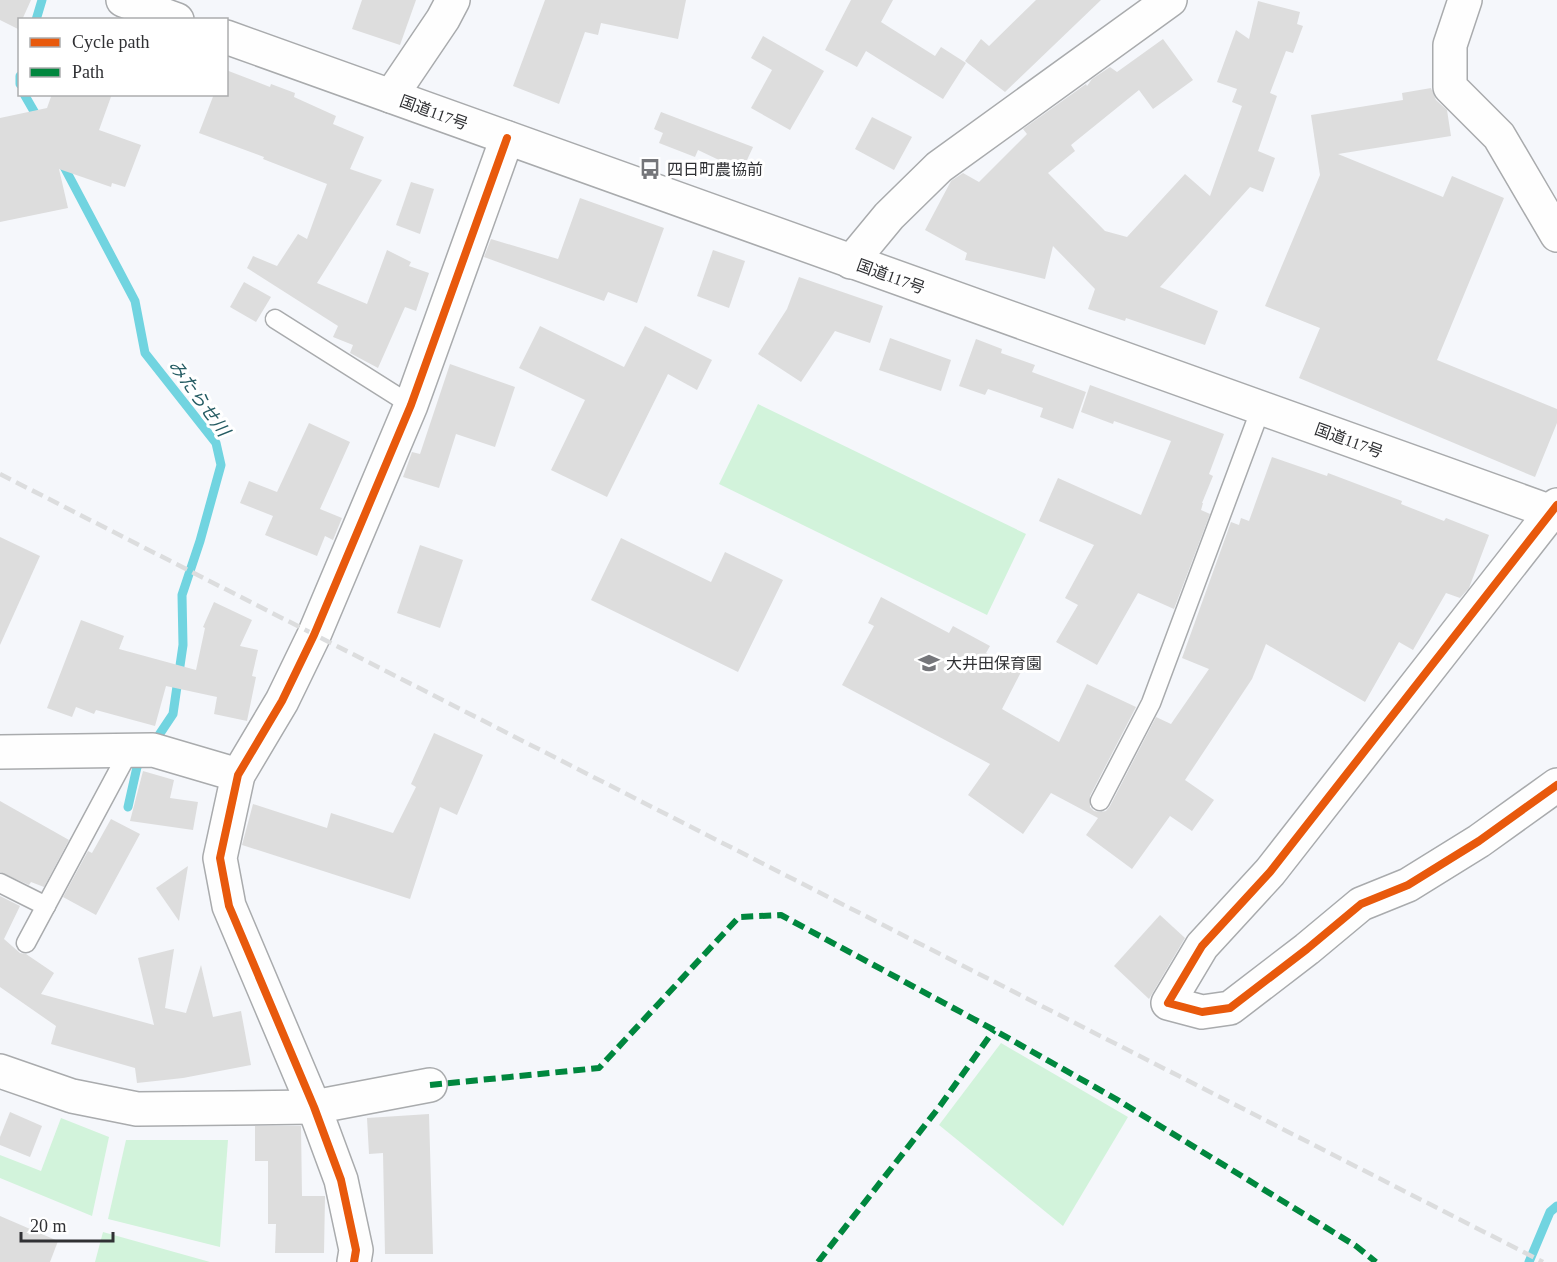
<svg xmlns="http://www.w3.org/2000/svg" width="1557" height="1262" font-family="'Times New Roman','Noto Sans JP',serif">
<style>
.green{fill:#d2f3db}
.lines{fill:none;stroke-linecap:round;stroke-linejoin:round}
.stream{stroke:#71d4e0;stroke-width:9}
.building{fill:#ddd}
.service-casing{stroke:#a9abad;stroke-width:21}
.minor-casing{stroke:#a9abad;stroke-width:36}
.tertiary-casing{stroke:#a9abad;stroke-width:36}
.trunk-casing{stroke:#a9abad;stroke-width:36}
.service{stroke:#fefefe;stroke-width:18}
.minor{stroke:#fefefe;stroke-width:33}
.tertiary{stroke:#fefefe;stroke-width:33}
.trunk{stroke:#fefefe;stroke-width:33}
.rail{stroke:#dcddde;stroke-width:4.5;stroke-dasharray:12 6;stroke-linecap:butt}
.quiet{stroke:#00873e;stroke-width:6;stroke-dasharray:12 6;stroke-linecap:butt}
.cycleway-casing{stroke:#fff;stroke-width:11}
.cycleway{stroke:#e8590c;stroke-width:8}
.labels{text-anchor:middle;stroke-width:6;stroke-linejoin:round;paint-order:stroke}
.street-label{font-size:16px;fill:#303134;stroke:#fff}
.poi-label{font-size:16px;fill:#303134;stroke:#fff;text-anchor:start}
.water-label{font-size:18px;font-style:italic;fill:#255c63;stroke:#fff}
</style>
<rect width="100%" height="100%" fill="#f5f7fb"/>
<g class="green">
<path d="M758,404L1026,534L987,615L719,484Z"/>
<path d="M1001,1043L1128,1117L1063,1226L939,1125Z"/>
<path d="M61,1118L109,1137L92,1216L0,1178V1155L41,1171Z"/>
<path d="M126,1140H228L220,1247L108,1219Z"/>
<path d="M103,1232L210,1262H95Z"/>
</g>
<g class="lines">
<g class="stream">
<path d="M36,20L42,0"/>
<path d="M20,76V84"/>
<path d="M24,94L39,120"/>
<path d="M61,161L135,301L145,353L216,443L221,465L200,541L182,595L183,645L173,714L153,744"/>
<path d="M128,807L137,767L143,758"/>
<path d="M1529,1262L1550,1212L1557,1206"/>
</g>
</g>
<g class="building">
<path d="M0,0H31L22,20H20L18,29L0,20Z"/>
<path d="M362,0H416L400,45L352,29Z"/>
<path d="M545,0H686L678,39L601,23L598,35L585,32L559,104L513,86Z"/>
<path d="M851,0H893L881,22L935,56L941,47L966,63L943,99L866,51L857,67L825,50Z"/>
<path d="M1036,0H1101L1005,92L965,61L981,39L989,46Z"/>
<path d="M1258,1L1300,12L1297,24L1303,26L1293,53L1286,51L1270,93L1277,96L1258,151L1275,158L1263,192L1250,187L1160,287L1218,311L1205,345L1126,318L1125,321L1088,309L1095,289L1053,246L1045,279L965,260L967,253L925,230L951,181L963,173L979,182L1027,134L1023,129L1086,84L1087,86L1092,79L1110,67L1117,72L1163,39L1193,80L1153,109L1139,90L1071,145L1075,151L1048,173L1105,231L1127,237L1185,174L1210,196L1242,106L1232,102L1237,89L1217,82L1236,30L1249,39Z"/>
<path d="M763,36L824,71L790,130L751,108L772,70L751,58Z"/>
<path d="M226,70L270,87L271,84L295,93L294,97L336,116L333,124L364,137L350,169L382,180L317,283L367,304L387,250L411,262L409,266L429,273L416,311L405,307L378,368L350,353L353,345L333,337L338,326L247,268L253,256L277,266L298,234L307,239L327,184L263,159L264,157L199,133L214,94H226Z"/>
<path d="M1431,88L1436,100L1447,110L1451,136L1338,154L1443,197L1452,176L1504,198L1437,360L1557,409V423L1535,477L1299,378L1320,328L1265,306L1320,175L1311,115L1403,100L1402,93Z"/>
<path d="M52,94H112L99,130L141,145L125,187L112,183L111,187L59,169L68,208L0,222V118L47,108Z"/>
<path d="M661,112L753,147L742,171L698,150L695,157L659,143L663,133L654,129Z"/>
<path d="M872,117L912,137L894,170L855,149Z"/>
<path d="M411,182L434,189L420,234L396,225Z"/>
<path d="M580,198L664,228L637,303L608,292L604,301L484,257L491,239L558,259Z"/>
<path d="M713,250L745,261L729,308L697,296Z"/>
<path d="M799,277L883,306L870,343L835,331L801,382L758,354L787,309Z"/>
<path d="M244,282L271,297L256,322L230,307Z"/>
<path d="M540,326L624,367L645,326L712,360L697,390L668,374L607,497L551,470L585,400L519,368Z"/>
<path d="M890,338L951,360L941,391L879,370Z"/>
<path d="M976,339L1002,349L1001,353L1035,365L1032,372L1086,392L1073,429L1040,417L1043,408L988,389L985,395L959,386Z"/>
<path d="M450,364L515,387L495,447L456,434L439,488L403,477L412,452L420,454Z"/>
<path d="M1090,385L1224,434L1209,474L1213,476L1202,503H1203L1201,510L1210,514L1174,609L1138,593L1097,665L1056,642L1078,605L1065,598L1094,545L1039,521L1058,478L1141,515L1171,441L1114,421L1113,424L1081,412Z"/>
<path d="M309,423L350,442L320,509L342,518L333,540L325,536L317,556L265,535L273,516L240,503L249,481L277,492Z"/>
<path d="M1272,457L1327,476L1328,473L1402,501L1401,504L1444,521L1446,518L1489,535L1469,588L1460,598L1446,593L1413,650L1399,642L1365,702L1266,644L1252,679L1185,780L1214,800L1192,831L1170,816L1132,869L1086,835L1098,818L1051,793L1023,834L968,795L990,764L842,685L874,626L868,623L881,597L949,633L953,626L990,646L986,653L1021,672L1002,709L1059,742L1087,684L1136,707L1090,796V807L1094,811L1100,812L1106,811L1110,806L1156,717L1171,724L1209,669L1182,658L1231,522L1239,525L1241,518L1249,521Z"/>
<path d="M0,537L40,556L0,645Z"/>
<path d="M621,538L711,582L725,552L783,580L738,672L591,600Z"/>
<path d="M420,545L463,560L440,628L397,613Z"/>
<path d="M214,602L252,620L240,646L258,650L252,676L256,677L247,721L214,714L217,697L166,686L155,726L96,710L94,714L76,707L72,717L47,708L81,620L124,636L119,649L196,670L205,628L203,627Z"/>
<path d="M434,733L483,755L457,815L440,807L410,899L242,845L253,804L327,828L331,813L393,833L416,787L411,784Z"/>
<path d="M143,771L174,780L170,798L198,802L193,830L130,821Z"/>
<path d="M0,801L69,840L44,887L31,882L29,885L0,872Z"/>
<path d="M111,819L140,834L96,915L63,897L88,851L92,853Z"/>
<path d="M188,866L179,921L156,888Z"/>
<path d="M0,896L20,906L4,939L20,953L26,954L54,973L41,994L154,1025L138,958L174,949L165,1008L186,1013L201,965L213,1017L241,1011L251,1065L183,1078L137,1083L135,1068L51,1044L56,1026L0,987Z"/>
<path d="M1160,915L1185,938L1149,999L1114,966Z"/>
<path d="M10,1112L42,1126L30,1157L0,1145V1137Z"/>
<path d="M429,1114L433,1254H385L383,1153L369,1154L367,1118Z"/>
<path d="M255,1126H301L302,1196H325L324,1253H275L276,1224H268V1161H255Z"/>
<path d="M0,1216L58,1241L50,1262H0Z"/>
</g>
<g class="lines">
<defs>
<g id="service">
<path d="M275,319L411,405"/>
<path d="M1100,801L1151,703L1261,408"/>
<path d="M0,883L46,906"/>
<path d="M26,943L129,751"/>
</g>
<g id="minor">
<path d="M1465,0L1450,45V87L1499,136L1557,235"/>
<path d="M391,96L443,19L453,0"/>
<path d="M851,262L889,216L939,167L1170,0"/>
<path d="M1557,505L1270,872L1202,946L1168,1003L1202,1012L1230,1008L1307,949L1361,904L1408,885L1479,841L1557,785"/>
<path d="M0,752L153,750L238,775"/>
<path d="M0,1071L72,1096L137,1109L314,1107L430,1085"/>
</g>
<path id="tertiary" d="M354,1262L356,1250L341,1180L314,1107L229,906L220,858L238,775L282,701L314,635L411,405L507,138"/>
<g id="trunk">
<path d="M123,0L177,20"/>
<path d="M226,37L1557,514"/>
</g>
</defs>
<use href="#service" class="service-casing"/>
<use href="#minor" class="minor-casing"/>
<use href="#tertiary" class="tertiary-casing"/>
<use href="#trunk" class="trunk-casing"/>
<use href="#service" class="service"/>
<use href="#minor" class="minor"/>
<use href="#tertiary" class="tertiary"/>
<use href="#trunk" class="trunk"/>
<path class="rail" d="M0,474L1543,1262"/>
<g class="quiet">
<path d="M430,1085L599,1068L739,917L781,915L994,1030L1116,1099L1356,1246L1376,1262"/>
<path d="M818,1262L940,1106L994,1030"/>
</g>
<defs>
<g id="cycleway">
<path d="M1557,505L1270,872L1202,946L1168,1003L1202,1012L1230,1008L1307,949L1361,904L1408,885L1479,841L1557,785"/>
<path d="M354,1262L356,1250L341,1180L314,1107L229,906L220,858L238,775L282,701L314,635L411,405L507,138"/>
</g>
</defs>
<use href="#cycleway" class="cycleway-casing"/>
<use href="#cycleway" class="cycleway"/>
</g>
<defs>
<symbol id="bus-bare" viewBox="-9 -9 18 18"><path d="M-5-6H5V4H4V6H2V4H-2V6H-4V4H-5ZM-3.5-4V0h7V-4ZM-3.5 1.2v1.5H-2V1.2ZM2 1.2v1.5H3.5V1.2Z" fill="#75767a" stroke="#fff" stroke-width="2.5" paint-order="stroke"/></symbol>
<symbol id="school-bare" viewBox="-9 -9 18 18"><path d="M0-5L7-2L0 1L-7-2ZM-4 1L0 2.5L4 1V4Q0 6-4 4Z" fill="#75767a" stroke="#fff" stroke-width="2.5" paint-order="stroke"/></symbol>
</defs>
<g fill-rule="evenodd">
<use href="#bus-bare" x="635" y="154" width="30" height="30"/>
<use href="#school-bare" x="914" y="648" width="30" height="30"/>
</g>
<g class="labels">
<g class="street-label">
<text transform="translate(434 112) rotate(20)" y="6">国道117号</text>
<text transform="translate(891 276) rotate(20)" y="6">国道117号</text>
<text transform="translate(1349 440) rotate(20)" y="6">国道117号</text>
</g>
<g class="poi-label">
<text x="667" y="175">四日町農協前</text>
<text x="946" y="669">大井田保育園</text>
</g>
<g class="water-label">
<text transform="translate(199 398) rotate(54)" y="6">みたらせ川</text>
</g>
</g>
<rect x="18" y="18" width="210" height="78" fill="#ffffff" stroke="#acadae" stroke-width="1.5"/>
<rect x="30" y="38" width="30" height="9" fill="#e8590c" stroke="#acadae" stroke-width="1.5"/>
<text x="72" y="48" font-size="18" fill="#303134">Cycle path</text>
<rect x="30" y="68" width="30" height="9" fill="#00873e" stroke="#acadae" stroke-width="1.5"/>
<text x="72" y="78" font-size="18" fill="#303134">Path</text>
<path d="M21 1232v9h92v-9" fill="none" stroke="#303134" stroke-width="3"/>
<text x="30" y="1232" font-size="18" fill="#303134" stroke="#ffffff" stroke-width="4.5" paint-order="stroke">20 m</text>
</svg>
